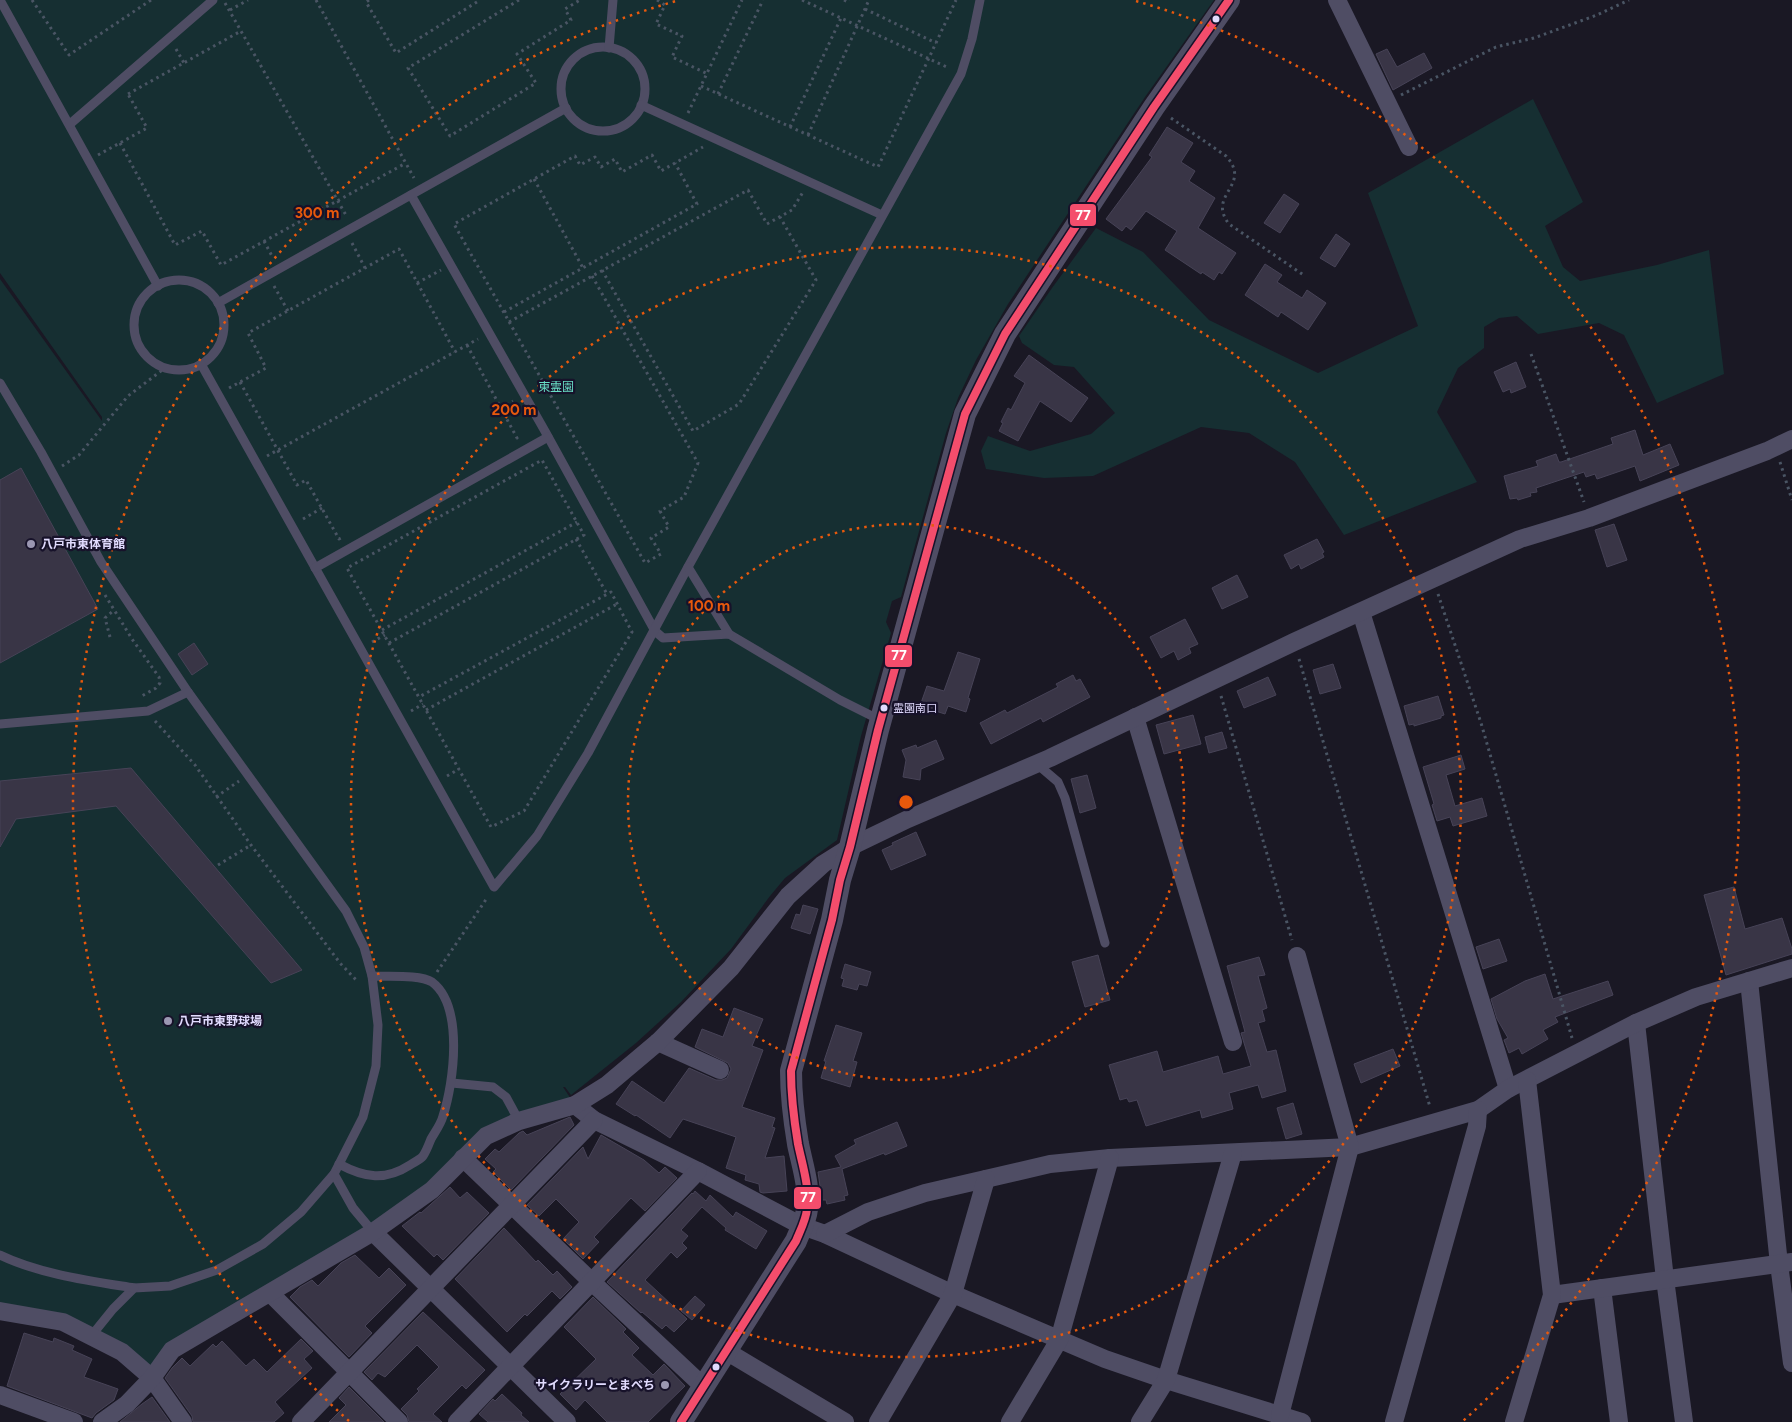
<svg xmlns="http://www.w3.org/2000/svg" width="1792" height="1422" font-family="Figtree,'Noto Sans JP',sans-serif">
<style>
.green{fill:#162f32}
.building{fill:#393546;stroke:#474357}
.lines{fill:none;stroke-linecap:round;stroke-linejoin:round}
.path{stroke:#4a5564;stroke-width:3;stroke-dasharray:2.5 4;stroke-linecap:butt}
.service{stroke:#4f4d64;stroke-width:9}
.minor{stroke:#4f4d64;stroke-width:18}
.tertiary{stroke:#4f4d64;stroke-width:22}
.bus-1-casing{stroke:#17122a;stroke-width:11}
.bus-1{stroke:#f44d6c;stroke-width:8}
.ring{fill:none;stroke:#e8590c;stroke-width:2.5;stroke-dasharray:2.5 5}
.bus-dot{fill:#e1dbfe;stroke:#17122a;stroke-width:2}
.poi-dot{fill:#9b97b2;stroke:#17122a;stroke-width:2}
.labels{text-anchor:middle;stroke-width:4.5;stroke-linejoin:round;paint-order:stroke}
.bus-label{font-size:11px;fill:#e1dbfe;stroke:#17122a;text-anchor:start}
.park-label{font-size:12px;fill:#68ddc5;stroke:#17122a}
.poi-label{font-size:12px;font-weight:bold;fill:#e1dbfe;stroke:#17122a;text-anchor:start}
.centre{fill:#e8590c;stroke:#17122a;stroke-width:2.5}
.ring-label{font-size:15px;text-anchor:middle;font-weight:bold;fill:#e8590c;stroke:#17122a;stroke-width:4.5;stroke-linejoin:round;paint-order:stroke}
.line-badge{stroke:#17122a;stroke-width:2}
.badge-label{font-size:14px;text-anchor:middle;font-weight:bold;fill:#fff}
</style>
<rect width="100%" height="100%" fill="#1a1824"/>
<g class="green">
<path d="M0,0H1214L1145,97L1008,304L976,360L958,398L946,433L901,597L892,601L886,622L891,633L861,736L837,840L785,878L770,896L731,949L681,1002L636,1043L571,1095L565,1087H563L575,1105L486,1136L432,1190L219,1321L152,1378L92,1335L0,1311V279L102,421V417L0,273Z"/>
<path d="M1533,99L1583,202L1545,226L1563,267L1580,281L1657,265L1709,250L1724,374L1657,403L1624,335L1599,323L1538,334L1517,316L1499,318L1484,327V348L1458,368L1437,412L1477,482L1344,535L1295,462L1249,433L1201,427L1093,476L1044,478L986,469L981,451L988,436L1030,451L1091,434L1115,413L1074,367L1054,365L1022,343L1019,336L1052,288L1096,228L1143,252L1209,320L1318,373L1418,326L1368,193Z"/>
</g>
<g class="building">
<path d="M1387,49L1397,67L1424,53L1432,68L1393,90L1376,54Z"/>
<path d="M1167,127L1193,143L1181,162L1195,171L1189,181L1215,198L1198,228L1236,253L1222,274L1219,272L1214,280L1202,272L1201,274L1165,250L1177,231L1146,211L1131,230L1126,226L1122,231L1106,219L1152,157L1149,155Z"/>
<path d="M1284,194L1299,204L1280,233L1264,223Z"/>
<path d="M1336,234L1350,244L1335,267L1320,258Z"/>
<path d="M1265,264L1282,275L1277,282L1302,298L1307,290L1326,303L1308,330L1281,312L1278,317L1245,295Z"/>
<path d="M1029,355L1088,398L1071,422L1040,401L1018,441L999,431L1003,423L1001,422L1008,408L1011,410L1025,383L1014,376Z"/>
<path d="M1516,362L1526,387L1511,393L1510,389L1503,392L1494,372Z"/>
<path d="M1635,430L1643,455L1670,444L1679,465L1640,481L1635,466L1597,479L1595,474L1586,477L1584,472L1536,488L1537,492L1530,493L1531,496L1518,500L1517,498L1510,499L1504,476L1538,466L1536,461L1556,454L1559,462H1561L1613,444L1611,438Z"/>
<path d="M21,468L98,609L0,663V480Z"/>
<path d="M1614,524L1627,560L1607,567L1595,530Z"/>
<path d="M1317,539L1324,552L1322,553L1324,557L1301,569L1299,564L1291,569L1284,555Z"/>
<path d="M1237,575L1248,597L1222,609L1212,588Z"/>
<path d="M1185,619L1198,644L1189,648L1191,653L1178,660L1174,651L1161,658L1150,637Z"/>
<path d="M194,643L208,664L192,675L178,654Z"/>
<path d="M958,652L980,659L968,698L970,699L966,712L948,706L945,714L929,709L930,706L921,703L927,686L944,691Z"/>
<path d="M1333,664L1341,688L1320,694L1313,670Z"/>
<path d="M1073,675L1076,681L1080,679L1090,697L1043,722L1041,718L991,744L980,723L1005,710L1007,713L1058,687L1056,684Z"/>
<path d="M1268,677L1276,695L1244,708L1237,691Z"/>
<path d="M1438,696L1444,715L1441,716V718L1414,726V724L1409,725L1404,706Z"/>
<path d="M1193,715L1201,744L1164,754L1156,725Z"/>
<path d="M1222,732L1227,748L1209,753L1205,737Z"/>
<path d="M936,740L944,759L921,769L920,780L903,777L906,760L902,750L916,745L917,748Z"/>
<path d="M1461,755L1465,769L1446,775L1455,806L1482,798L1487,816L1453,826L1450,817L1437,821L1432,805L1434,804L1423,767Z"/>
<path d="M131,768L302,970L271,983L116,806L16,819L0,847V781Z"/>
<path d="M1087,775L1096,808L1080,813L1071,779Z"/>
<path d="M916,832L926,855L891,870L882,850L893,845L892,843Z"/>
<path d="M1734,887L1745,929L1782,918L1792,949V954L1726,975L1704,895Z"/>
<path d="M803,905L818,909L810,934L791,928L796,914L800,915Z"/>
<path d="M1499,939L1507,961L1483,969L1476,947Z"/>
<path d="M1098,955L1110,1000L1085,1007L1072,962Z"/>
<path d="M1259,957L1265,975L1258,976L1267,1008L1262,1010L1265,1021L1258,1023L1267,1052L1276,1050L1286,1091L1262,1098L1258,1085L1229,1093L1233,1109L1202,1118L1200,1110L1146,1126L1137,1100L1129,1102L1127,1098L1120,1100L1109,1065L1157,1051L1163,1072L1218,1056L1223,1074L1251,1066L1241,1033L1245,1032L1227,966Z"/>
<path d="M845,964L871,972L867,986L859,984L857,990L842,986L844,979L841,978Z"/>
<path d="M1545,974L1553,999L1608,981L1613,995L1555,1017L1558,1022L1543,1030L1548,1039L1522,1054L1519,1048L1509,1053L1504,1040L1508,1038L1497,1019L1491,999L1525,981Z"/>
<path d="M734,1008L763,1019L752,1046L763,1050L742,1107L775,1118L772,1127L775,1128L765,1158L784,1156L787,1191L763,1193L760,1192L759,1184L745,1180L746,1175L726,1168L736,1137L683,1119L670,1138L636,1115L635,1116L616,1104L632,1081L664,1103L689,1068L716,1080H722L727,1078L731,1069L728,1063L695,1047L702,1029L723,1037Z"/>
<path d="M836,1025L862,1033L853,1061L857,1062L850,1087L821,1078L826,1061H824Z"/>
<path d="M1393,1049L1400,1066L1361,1083L1354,1064Z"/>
<path d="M1293,1103L1302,1134L1286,1139L1277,1108Z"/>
<path d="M570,1117L574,1125L511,1190L493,1172L496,1169L485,1159L495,1149L499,1152L519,1133L523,1131L527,1135Z"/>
<path d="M897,1122L907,1146L885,1155L884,1153L842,1169L848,1195L844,1196L845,1200L827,1204L826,1200H822L818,1172L841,1167L835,1156L856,1144L854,1140Z"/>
<path d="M601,1135L644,1160L659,1173L665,1167L677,1178L645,1211L631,1198L594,1237L599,1242L583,1259L563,1239L579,1222L556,1199L539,1216L527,1205L583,1147L588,1159Z"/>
<path d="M450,1187L460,1198L467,1192L489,1213L443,1260L437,1254L434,1257L402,1226L420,1212L421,1213Z"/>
<path d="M695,1191L706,1201L710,1195L733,1217L736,1212L767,1231L756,1249L725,1230L726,1228L702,1207L681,1230L688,1236L682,1243L687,1248L677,1258L671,1252L645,1280L687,1319L674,1332L666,1325L662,1329L642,1312L641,1313L607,1282L692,1193L693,1194Z"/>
<path d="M504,1228L536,1262L538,1260L553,1275L557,1271L572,1287L560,1299L552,1291L527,1316L525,1314L507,1332L455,1279Z"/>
<path d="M355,1255L379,1278L389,1268L406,1285L365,1326L372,1333L349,1357L290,1297L300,1287L312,1280L318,1286L341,1263Z"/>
<path d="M695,1296L705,1305L692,1320L681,1311Z"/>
<path d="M593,1297L626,1329L623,1332L639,1348L632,1355L653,1375L664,1364L685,1386L648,1422H607L585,1400L576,1410L560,1394L596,1359L564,1327Z"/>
<path d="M423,1312L485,1370L466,1389L462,1385L433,1414L442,1422H409L407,1415L401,1409L419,1391L417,1389L439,1367L417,1345L385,1377L378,1373L372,1380L364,1372Z"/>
<path d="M24,1333L53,1342L54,1338L74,1346L72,1350L92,1359L84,1377L118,1389L114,1400L96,1413L92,1418L7,1386Z"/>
<path d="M301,1339L313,1351L304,1359L312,1368L275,1402L284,1413L274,1422H193L192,1416L165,1378L172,1368L182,1358L190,1366L213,1344L216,1347L222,1341L246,1366L254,1359L267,1372Z"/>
<path d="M349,1387L384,1422H329L346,1405L339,1398Z"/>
<path d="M502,1394L522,1413L521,1415L529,1422H488L479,1414L493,1399L495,1401Z"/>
<path d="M152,1397L170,1422H120L142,1404Z"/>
</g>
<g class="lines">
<g class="path">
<path d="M32,0L69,55L151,0"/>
<path d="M316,0L414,178"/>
<path d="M369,0L366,2L396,53L480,0"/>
<path d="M519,0L408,68L450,136L536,83L517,54L571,20L565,9L580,0"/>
<path d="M657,0L665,5L656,24L682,36L672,57L708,74"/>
<path d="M802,0L949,68"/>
<path d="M844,0L848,2L849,0"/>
<path d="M225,3L347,217"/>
<path d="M865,9L936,43"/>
<path d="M230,10L248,0"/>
<path d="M176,49L184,63"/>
<path d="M701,86L878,167L956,0"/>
<path d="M128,94L241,31"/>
<path d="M718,94L763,0"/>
<path d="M1401,95L1496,47L1534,38L1597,15L1629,0"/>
<path d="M688,113L742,0"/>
<path d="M1171,118L1226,156C1253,186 1206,194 1229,224L1305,276"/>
<path d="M790,127L841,18"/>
<path d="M808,135L869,0"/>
<path d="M120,143L175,245L202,231L221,265L406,163"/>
<path d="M98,155L147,128L128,94"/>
<path d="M534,179L583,268"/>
<path d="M264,241L273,258"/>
<path d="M352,243L365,268"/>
<path d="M602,270L693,431L739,404L816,280L780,217"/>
<path d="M592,276L698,463L684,497L660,511L669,527L651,538L661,554L645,563L454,224L575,156L580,165L595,157L601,167L615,159L622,172L652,155L661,171L703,147"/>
<path d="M417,283L441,270"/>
<path d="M274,286L288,311"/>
<path d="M504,312L697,204L675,163"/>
<path d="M509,322L748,190L767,224L792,210L803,192"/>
<path d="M467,345L517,438L514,439"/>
<path d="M1531,354L1584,502"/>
<path d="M240,382L297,485L306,480L339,539L341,538"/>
<path d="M229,388L266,368L248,333L399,249L455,352"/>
<path d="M501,408L513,401"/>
<path d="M267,456L478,339"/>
<path d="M1780,462L1792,500"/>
<path d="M62,466L79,455L128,396L165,368"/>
<path d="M303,519L322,508"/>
<path d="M576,539L607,594"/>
<path d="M1438,594L1481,723L1572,1038"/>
<path d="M105,595L132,639L159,677L160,683L156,688L140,697"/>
<path d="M382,630L577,522"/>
<path d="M110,637L105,618L114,610"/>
<path d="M372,642L385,635"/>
<path d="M389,643L584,535L542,460L347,568L491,827L524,811L632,632L611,592L419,697"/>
<path d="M1299,659L1430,1107"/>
<path d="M1221,696L1292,940"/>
<path d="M426,710L617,604"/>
<path d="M411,711L423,704"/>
<path d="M155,721L195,765L251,845L340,963L358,982"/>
<path d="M447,776L459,769"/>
<path d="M216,797L239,781"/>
<path d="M218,865L251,845"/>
<path d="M437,972L487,898"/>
</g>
<g class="service">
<path d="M0,0L158,286"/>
<circle cx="603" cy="89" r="42"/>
<path d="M609,48L613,0"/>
<path d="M641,105L882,215"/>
<path d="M70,124L213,0"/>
<path d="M411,195L546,433L655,631L663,638L729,634L840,700L880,720"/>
<circle cx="179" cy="325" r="45"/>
<path d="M218,303L566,108"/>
<path d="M201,364L494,887L537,836L588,753L688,567L961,74L972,39L980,0"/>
<path d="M0,383L41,452L101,562L188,692L346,911L364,947L372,976L378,1025L376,1066L363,1117L334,1174L301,1212L263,1244L217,1270L170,1286L134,1288L113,1309L92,1335"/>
<path d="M688,567L729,634"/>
<path d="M315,568L548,437"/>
<path d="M0,724L148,711L188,692"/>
<path d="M1037,764L1058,782L1065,798L1105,943"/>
<path d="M452,1083L493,1087L506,1097L519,1121"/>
<path d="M339,1164C365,1178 385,1181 410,1165C414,1162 420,1160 423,1156C426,1152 429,1144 431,1139C435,1132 441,1124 443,1116C454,1082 464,1006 432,982C420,974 387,977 372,976"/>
<path d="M334,1174L353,1208L373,1232"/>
<path d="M0,1255C39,1274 91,1281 134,1288"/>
</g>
<g class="minor">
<path d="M1337,0L1409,147"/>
<path d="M1361,612L1508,1089"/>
<path d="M1135,717L1233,1042"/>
<path d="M1749,981L1779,1264L1792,1363"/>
<path d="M1636,1023L1665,1279L1684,1422"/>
<path d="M658,1042L720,1070"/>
<path d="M575,1105L594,1120L698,1171L802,1226L825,1234L953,1294L1105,1359L1166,1380L1302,1422"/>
<path d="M463,1158L593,1283L704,1387"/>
<path d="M373,1232L567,1422"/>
<path d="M825,1234L868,1212L925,1193L1050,1164L1110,1158L1350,1147L1478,1110L1508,1089L1636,1023L1696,997L1792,968"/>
<path d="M1602,1288L1619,1422"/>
<path d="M270,1293L399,1422"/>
<path d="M1552,1295L1792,1262"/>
<path d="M0,1311L63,1322L122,1352L152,1378L183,1422"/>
<path d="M726,1351L845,1422"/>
<path d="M0,1395L74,1422"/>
<path d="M1280,1415L1350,1147L1297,956"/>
<path d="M102,1422L127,1404L152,1378L172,1350L373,1232L432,1190L486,1136L519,1121L575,1105L607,1085L658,1042L731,968L788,896L823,864L850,847L908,819L1050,758L1294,642L1520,539L1589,518L1767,451L1792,439"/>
<path d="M301,1422L594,1120"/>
<path d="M457,1422L698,1171"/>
<path d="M878,1422L953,1294L986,1179"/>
<path d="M1010,1422L1059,1340L1110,1158"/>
<path d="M1140,1422L1166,1380L1233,1153"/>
<path d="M1394,1422L1477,1126L1478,1110"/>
<path d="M1514,1422L1552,1295L1527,1080"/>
</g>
<path class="tertiary" d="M681,1422L796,1241C800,1231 806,1220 807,1209C810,1187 802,1164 798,1144C794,1120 791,1096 791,1071L832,920L840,880L850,847L878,730L965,414L1005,334L1154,107L1229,0"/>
<defs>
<path id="bus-1" d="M681,1422L796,1241C800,1231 806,1220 807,1209C810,1187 802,1164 798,1144C794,1120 791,1096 791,1071L832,920L840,880L850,847L878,730L965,414L1005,334L1154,107L1229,0"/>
</defs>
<use href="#bus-1" class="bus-1-casing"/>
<use href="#bus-1" class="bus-1"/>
</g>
<g class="ring">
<circle cx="906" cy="802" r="278"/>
<circle cx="906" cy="802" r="555"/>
<path d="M349 1421A833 833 0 0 1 676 1M1136 1A833 833 0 0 1 1463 1421"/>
</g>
<g class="bus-dot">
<circle cx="1216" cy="19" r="4.5"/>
<circle cx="884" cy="708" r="4.5"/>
<circle cx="716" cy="1367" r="4.5"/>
</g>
<g class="poi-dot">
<circle cx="31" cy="544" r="5"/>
<circle cx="168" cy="1021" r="5"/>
<circle cx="665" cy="1385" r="5"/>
</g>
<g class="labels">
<g class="bus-label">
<text x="893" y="712">霊園南口</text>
</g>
<g class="park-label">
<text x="556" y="391">東霊園</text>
</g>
<g class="poi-label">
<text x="41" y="548">八戸市東体育館</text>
<text x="178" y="1025">八戸市東野球場</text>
<text x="655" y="1389" text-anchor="end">サイクラリーとまべち</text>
</g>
</g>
<circle cx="906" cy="802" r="8" class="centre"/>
<g class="ring-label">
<text x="317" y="218">300 m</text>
<text x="514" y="415">200 m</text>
<text x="709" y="611">100 m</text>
</g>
<g class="line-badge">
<rect x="1069" y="203" width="28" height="24" rx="5" fill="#f44d6c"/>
<rect x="884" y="644" width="29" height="24" rx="5" fill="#f44d6c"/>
<rect x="793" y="1186" width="29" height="24" rx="5" fill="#f44d6c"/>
</g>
<g class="badge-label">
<text x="1083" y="220">77</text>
<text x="899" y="660">77</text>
<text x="808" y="1202">77</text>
</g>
</svg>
